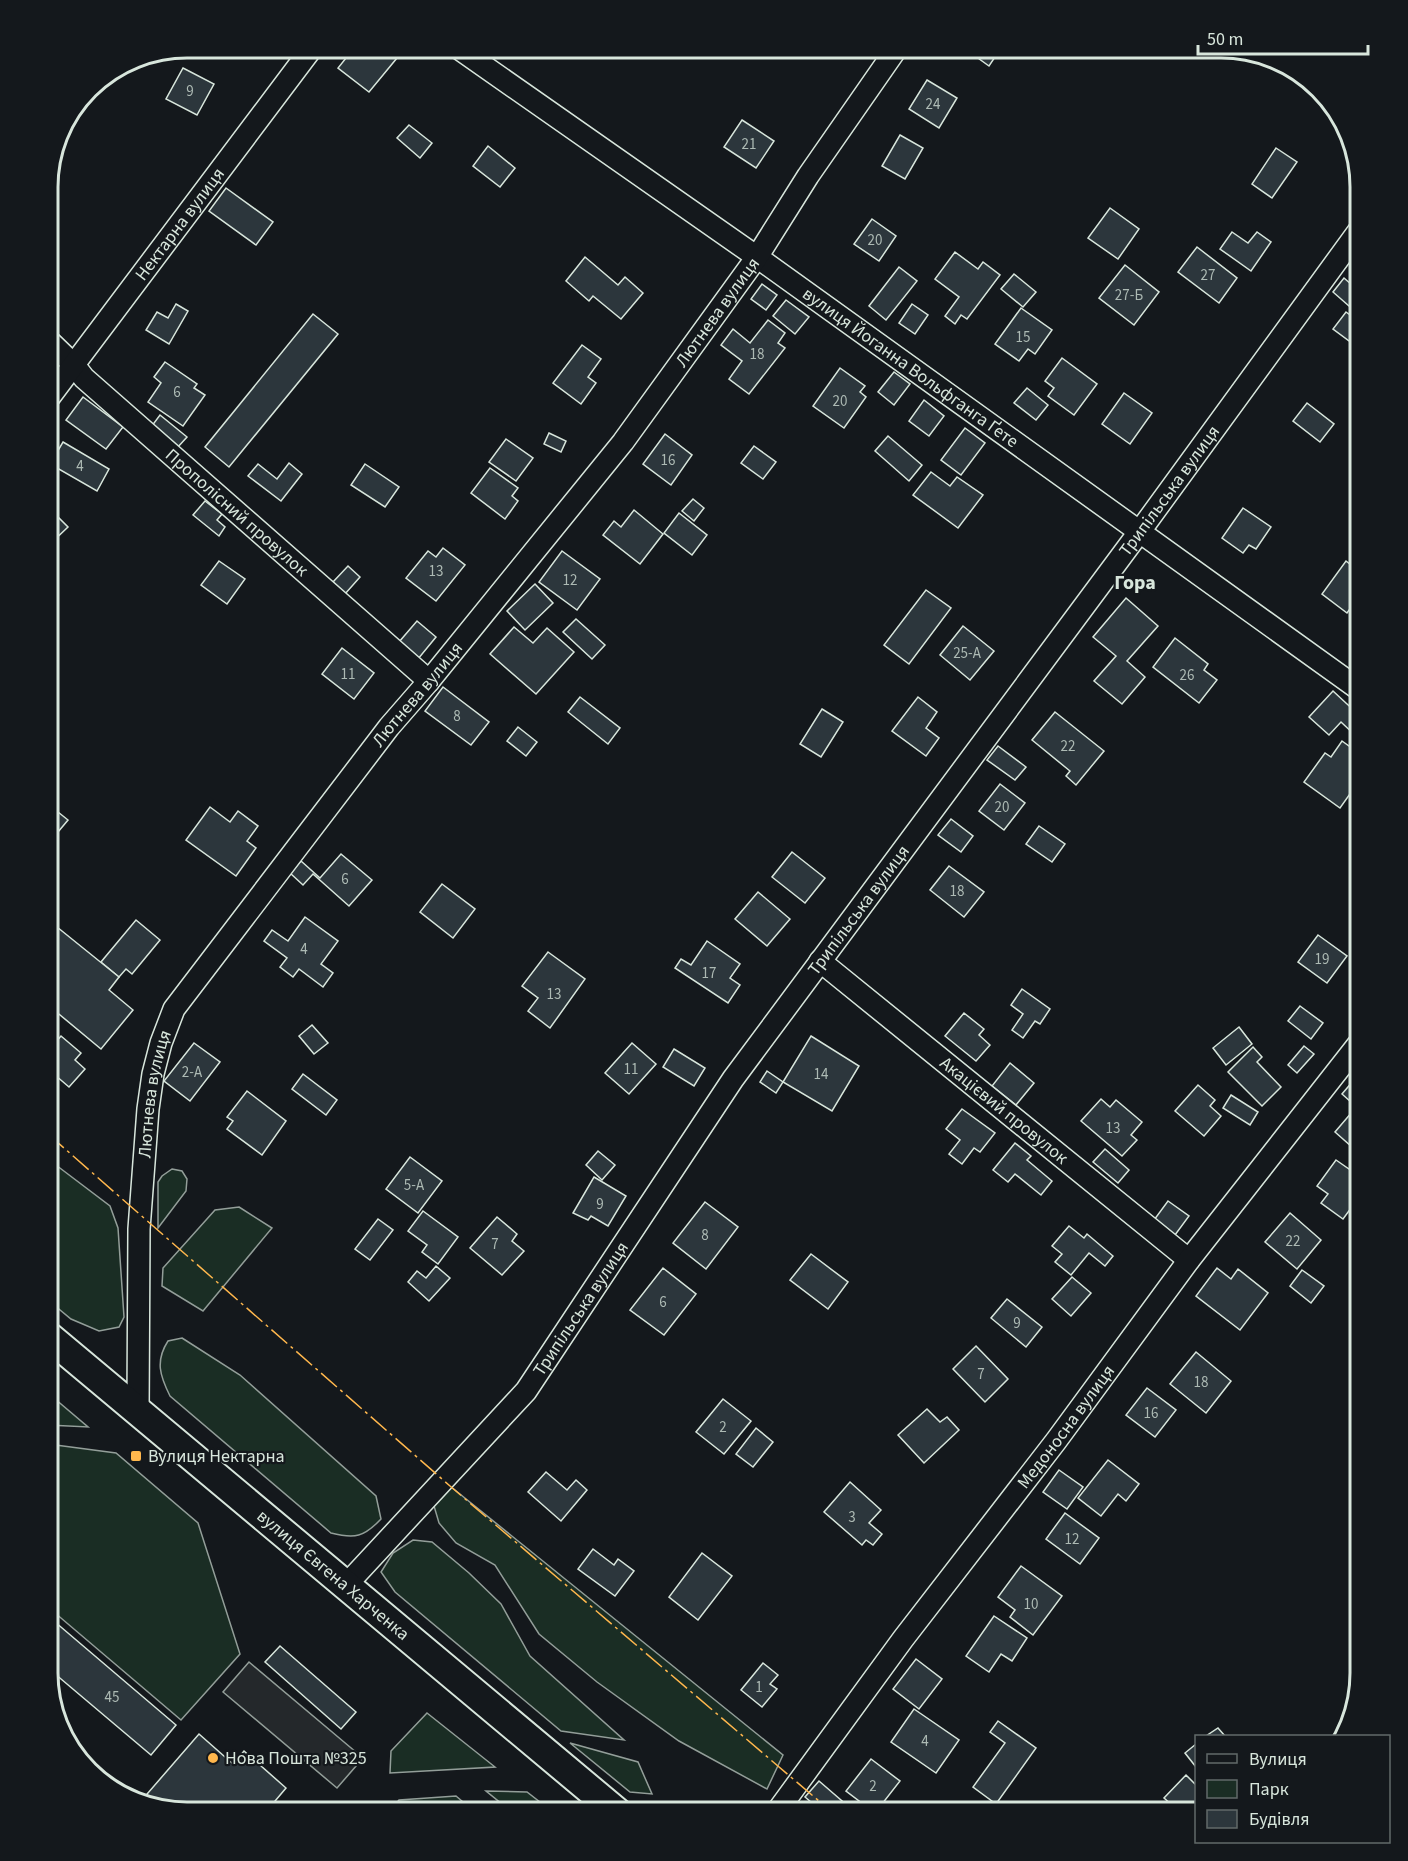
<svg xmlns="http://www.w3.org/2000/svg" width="1408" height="1861" font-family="'Source Sans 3',sans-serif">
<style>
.green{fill:#1a2d24;stroke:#939e99;stroke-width:1.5}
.parking{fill:#24282b;stroke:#939e99;stroke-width:1.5}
.building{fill:#2c363c;stroke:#d8e6dc;stroke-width:1.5}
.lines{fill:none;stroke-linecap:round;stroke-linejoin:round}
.street-casing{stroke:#d8e6dc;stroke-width:24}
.secondary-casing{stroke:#d8e6dc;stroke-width:32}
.street{stroke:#14181c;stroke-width:21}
.secondary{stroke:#14181c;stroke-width:28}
.power{stroke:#ffb74d;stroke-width:1.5;stroke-dasharray:21 4.5 3 4.5;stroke-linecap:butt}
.poi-dot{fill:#ffb74d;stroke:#14181c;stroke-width:2}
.labels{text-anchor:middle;stroke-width:4.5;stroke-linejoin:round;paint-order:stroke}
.number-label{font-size:15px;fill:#adbab4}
.street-label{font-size:18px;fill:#d8e6dc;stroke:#14181c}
.poi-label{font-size:18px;fill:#d8e6dc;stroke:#14181c;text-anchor:start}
.neighbourhood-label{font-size:20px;font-weight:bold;fill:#d8e6dc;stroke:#14181c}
.rim{fill:none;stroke:#d8e6dc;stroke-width:3}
</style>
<rect width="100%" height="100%" fill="#14181c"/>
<g class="green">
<path d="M48,1159L110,1206L118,1228L124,1317L119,1327L99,1331L71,1319L48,1300Z"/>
<path d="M172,1169L182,1171L187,1179L186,1191L158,1228V1182L162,1176Z"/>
<path d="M239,1207L272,1228L203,1311L162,1286L163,1268L215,1210Z"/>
<path d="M182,1338L240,1375L376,1496L381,1519C364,1537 355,1539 331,1533L170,1396C160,1376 155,1361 168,1341Z"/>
<path d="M48,1393L88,1427L48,1425Z"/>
<path d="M48,1444L116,1453L198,1523L240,1654L181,1720L48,1607Z"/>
<path d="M450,1486L783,1755L767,1789L679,1741L597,1682L539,1634L495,1565L456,1543L439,1523L434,1506Z"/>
<path d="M413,1540L432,1542L469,1573L501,1604L530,1656L624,1740L561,1731L395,1592L381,1572L393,1553Z"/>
<path d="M427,1713L495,1767L390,1773L391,1751Z"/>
<path d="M570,1743L638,1762L652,1794L630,1792Z"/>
<path d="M486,1791L527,1792L554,1813H513Z"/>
<path d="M456,1796L476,1813H388L399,1800Z"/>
</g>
<path class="parking" d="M249,1662L363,1758L337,1788L223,1692Z"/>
<g class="building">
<path d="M354,48H386L397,58L369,92L338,68Z"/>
<path d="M964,48H1001L989,66Z"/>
<path d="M183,68L214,84L197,115L166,99Z"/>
<path d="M927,80L957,98L939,128L909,109Z"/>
<path d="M742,120L774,141L756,168L724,147Z"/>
<path d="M409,125L432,143L420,158L397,138Z"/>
<path d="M900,135L923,148L905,179L882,166Z"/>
<path d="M488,146L515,168L500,187L473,166Z"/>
<path d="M1276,148L1297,162L1272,198L1252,184Z"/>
<path d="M226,188L273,222L256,245L209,211Z"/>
<path d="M1110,208L1139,229L1118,259L1088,238Z"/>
<path d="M872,219L896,236L879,261L854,244Z"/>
<path d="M1232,232L1248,243L1257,232L1271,242L1251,271L1220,249Z"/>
<path d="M1197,247L1237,278L1219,303L1178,272Z"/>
<path d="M955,252L978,269L983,262L1000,275L967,319L961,315L955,324L945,316L959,297L935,279Z"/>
<path d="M585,257L618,285L625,277L643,293L621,319L593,296L589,301L566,281Z"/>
<path d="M1125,265L1159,292L1134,325L1099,298Z"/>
<path d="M899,267L917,281L886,320L869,306Z"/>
<path d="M1014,274L1036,292L1023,307L1001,289Z"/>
<path d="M1344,278L1360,292V310L1357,313L1333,292Z"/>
<path d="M762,284L777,295L766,310L751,299Z"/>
<path d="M786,300L809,317L795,334L773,316Z"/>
<path d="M176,304L188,311L169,344L146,330L157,312L168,318Z"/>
<path d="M912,304L928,315L915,334L899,323Z"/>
<path d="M1021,308L1052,330L1035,354L1028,349L1019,361L995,344Z"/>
<path d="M1346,312L1357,320L1360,315V349L1333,329Z"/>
<path d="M313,314L338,334L229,467L205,447Z"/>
<path d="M768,320L785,333L778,343L785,348L749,394L729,379L742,361L721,345L733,329L750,343Z"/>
<path d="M582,345L601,359L588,377L596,383L581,404L553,383Z"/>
<path d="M1062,358L1097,384L1074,415L1048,396L1054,388L1045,381Z"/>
<path d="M165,362L197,384L194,388L205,395L183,426L148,402L161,383L154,377Z"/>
<path d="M840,368L865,386L860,392L866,397L844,428L813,406Z"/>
<path d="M894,372L910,384L894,405L878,392Z"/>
<path d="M1027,388L1048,405L1036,420L1014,403Z"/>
<path d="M1124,393L1152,413L1130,444L1102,424Z"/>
<path d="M83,397L123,427L106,449L66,420Z"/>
<path d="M924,400L944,416L929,436L909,421Z"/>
<path d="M1307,403L1334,424L1320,442L1293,421Z"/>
<path d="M160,415L187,437L177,448L151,427Z"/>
<path d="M965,428L985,443L961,475L941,460Z"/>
<path d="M549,433L566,441L561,452L544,444Z"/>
<path d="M665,434L692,455L671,485L643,464Z"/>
<path d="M888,436L922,465L909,481L875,451Z"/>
<path d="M506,439L533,458L516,481L489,462Z"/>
<path d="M63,442L109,469L97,491L50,464Z"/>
<path d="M754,446L776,462L763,479L741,463Z"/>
<path d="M289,463L302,474L281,501L248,476L258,464L277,479Z"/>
<path d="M365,464L399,487L385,507L351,485Z"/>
<path d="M490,468L518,488L512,496L518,501L505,519L471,493Z"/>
<path d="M931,472L950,486L957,477L983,495L958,528L913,495Z"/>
<path d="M693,499L704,508L694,521L682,511Z"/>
<path d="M205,501L222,514L217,520L225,527L219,536L193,515Z"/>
<path d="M48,507L68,527L48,546Z"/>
<path d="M1243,508L1271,527L1256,549L1249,545L1243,553L1222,538Z"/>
<path d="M634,510L663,534L640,564L603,535L614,521L621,527Z"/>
<path d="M679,513L707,535L692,555L664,533Z"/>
<path d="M443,548L465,565L436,601L406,578L428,551L436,557Z"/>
<path d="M562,551L600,579L577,610L539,582Z"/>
<path d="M219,561L245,579L227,604L201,585Z"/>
<path d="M1346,561L1360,572V595L1347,613L1322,594Z"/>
<path d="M348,566L360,577L345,594L333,582Z"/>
<path d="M535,584L553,603L525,630L507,611Z"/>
<path d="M926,590L951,608L909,664L884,645Z"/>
<path d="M1126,598L1158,626L1127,661L1145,677L1122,704L1094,681L1116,656L1093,637Z"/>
<path d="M576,619L605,645L592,659L563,632Z"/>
<path d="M417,621L436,637L418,659L399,642Z"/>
<path d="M963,626L994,651L970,680L940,655Z"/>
<path d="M514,627L533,643L547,628L574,652L536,694L490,654Z"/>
<path d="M1175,638L1208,664L1204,670L1217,680L1199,703L1153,667Z"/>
<path d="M342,648L374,673L354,699L322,674Z"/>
<path d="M443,687L489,722L471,745L425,711Z"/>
<path d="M1333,691L1360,716V734L1357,737L1341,722L1329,735L1309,717Z"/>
<path d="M580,697L620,728L608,744L568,712Z"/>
<path d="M918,697L937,712L926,728L939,738L926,756L892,731Z"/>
<path d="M822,709L843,722L821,757L800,744Z"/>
<path d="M1055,712L1104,751L1076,785L1066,776L1070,771L1032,740Z"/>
<path d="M518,727L537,742L526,756L507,741Z"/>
<path d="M1342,741L1360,754V797L1352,791L1340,808L1304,782L1325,753L1331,757Z"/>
<path d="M998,746L1026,767L1015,780L987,760Z"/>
<path d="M1000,784L1025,803L1004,830L979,811Z"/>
<path d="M48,804L68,820L53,838L48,834Z"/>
<path d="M210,807L230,822L238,811L258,826L247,841L256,848L236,876L186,840Z"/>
<path d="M951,819L973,836L961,852L938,835Z"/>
<path d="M1039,826L1065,844L1052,862L1026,844Z"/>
<path d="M792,852L825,878L805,903L772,877Z"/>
<path d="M341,854L372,880L349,906L313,874L303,885L290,873L301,861L320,878Z"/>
<path d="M949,866L984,892L964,917L930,890Z"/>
<path d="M442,884L475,909L453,938L420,912Z"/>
<path d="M758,892L790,919L767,946L735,919Z"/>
<path d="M305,917L338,941L321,964L333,973L323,987L299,969L293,977L280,967L287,958L264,941L272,930L288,941Z"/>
<path d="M136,920L160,940L132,974L126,969L119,977L101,962Z"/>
<path d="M48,926L54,931L57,927L119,977L109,990L133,1010L101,1049L48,1005Z"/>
<path d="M1360,929V950L1350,943Z"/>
<path d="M1318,935L1347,956L1327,983L1298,962Z"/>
<path d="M707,941L740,964L730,978L740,985L728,1003L675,968L681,959L691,965Z"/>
<path d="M548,952L585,979L550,1028L528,1011L538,998L522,986Z"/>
<path d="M1022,989L1050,1009L1040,1024L1035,1021L1023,1038L1012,1030L1023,1014L1011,1005Z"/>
<path d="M1300,1006L1323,1023L1311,1039L1288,1021Z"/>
<path d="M964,1013L984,1029L979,1035L990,1045L976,1061L945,1036Z"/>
<path d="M312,1025L328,1043L314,1054L299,1036Z"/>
<path d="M1239,1027L1252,1044L1226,1065L1213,1048Z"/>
<path d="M61,1036L81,1053L75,1060L85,1069L69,1087L48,1069V1051Z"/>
<path d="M811,1036L859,1066L832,1111L783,1082Z"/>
<path d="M194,1043L220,1062L190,1101L164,1081Z"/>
<path d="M632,1043L656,1064L629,1094L605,1073Z"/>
<path d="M1304,1046L1314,1054L1297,1073L1288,1065Z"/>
<path d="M1253,1047L1262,1057L1257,1062L1281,1087L1262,1106L1228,1072Z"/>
<path d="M674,1049L705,1068L694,1086L663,1067Z"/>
<path d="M1010,1063L1034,1083L1016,1105L992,1086Z"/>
<path d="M767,1071L783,1082L776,1093L760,1082Z"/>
<path d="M303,1074L337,1100L326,1115L292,1089Z"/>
<path d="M1353,1081L1360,1087V1110L1342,1094Z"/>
<path d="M1198,1085L1215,1100L1210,1106L1221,1116L1204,1136L1175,1111Z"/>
<path d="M247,1091L286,1121L262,1155L227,1129L233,1121L227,1117Z"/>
<path d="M1231,1095L1258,1112L1250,1125L1223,1108Z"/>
<path d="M1101,1099L1110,1107L1116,1100L1142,1122L1131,1135L1137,1140L1122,1156L1081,1121Z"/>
<path d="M962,1109L995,1133L980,1152L974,1148L962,1164L949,1154L960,1140L946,1129Z"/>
<path d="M1352,1112L1360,1119V1154L1335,1132Z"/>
<path d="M1015,1143L1031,1156L1027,1160L1052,1181L1041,1195L1015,1174L1008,1182L993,1170Z"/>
<path d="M1105,1149L1129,1170L1118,1183L1093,1162Z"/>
<path d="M598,1151L615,1165L602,1180L586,1165Z"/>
<path d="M410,1157L442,1181L418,1213L386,1189Z"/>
<path d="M1336,1160L1349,1169L1355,1161L1360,1164V1196L1343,1219L1321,1203L1328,1194L1317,1186Z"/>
<path d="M594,1177L626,1196L608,1226L591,1216L588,1220L573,1213Z"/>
<path d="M1168,1201L1189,1216L1175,1235L1154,1220Z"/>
<path d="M705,1202L738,1227L706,1269L673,1243Z"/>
<path d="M423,1211L458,1237L438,1264L422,1252L427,1245L408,1231Z"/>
<path d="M1290,1213L1321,1240L1297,1269L1265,1242Z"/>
<path d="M497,1217L517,1234L512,1241L524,1251L502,1275L470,1248Z"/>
<path d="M378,1219L393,1230L370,1260L355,1249Z"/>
<path d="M1069,1226L1084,1238L1087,1234L1113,1256L1105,1266L1089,1253L1071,1275L1055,1262L1062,1254L1052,1246Z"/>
<path d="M811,1254L848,1282L828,1309L790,1280Z"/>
<path d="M436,1266L450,1278L429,1301L408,1282L417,1271L426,1278Z"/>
<path d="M663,1268L696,1294L664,1335L630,1310Z"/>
<path d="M1217,1268L1231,1279L1238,1269L1268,1293L1240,1330L1196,1296Z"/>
<path d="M1302,1270L1324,1286L1311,1303L1290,1286Z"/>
<path d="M1072,1277L1091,1293L1071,1316L1052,1299Z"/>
<path d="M1007,1299L1042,1327L1026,1347L991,1318Z"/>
<path d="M976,1346L1008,1379L985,1402L953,1369Z"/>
<path d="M1196,1352L1231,1381L1206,1413L1170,1384Z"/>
<path d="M1147,1388L1176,1410L1155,1437L1126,1415Z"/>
<path d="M723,1399L751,1421L724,1454L696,1432Z"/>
<path d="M927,1409L940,1422L947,1417L959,1430L924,1463L898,1435Z"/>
<path d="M756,1428L773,1442L753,1467L736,1454Z"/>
<path d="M1108,1460L1139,1484L1126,1501L1118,1494L1101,1516L1078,1498Z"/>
<path d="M1059,1470L1083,1487L1067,1509L1043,1492Z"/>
<path d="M546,1472L567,1490L576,1480L587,1490L561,1521L528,1492Z"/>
<path d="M850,1482L881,1510L869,1523L882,1534L873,1545L866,1540L862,1545L824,1512Z"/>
<path d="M1065,1513L1099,1538L1080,1564L1046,1539Z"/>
<path d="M593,1549L614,1565L618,1559L634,1571L615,1596L578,1569Z"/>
<path d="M702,1553L732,1576L698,1620L669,1597Z"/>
<path d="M1021,1566L1062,1596L1033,1635L1010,1617L1015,1610L998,1597Z"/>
<path d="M48,1616L176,1725L151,1755L48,1668Z"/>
<path d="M994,1616L1027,1638L1012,1661L1001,1654L989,1672L966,1656Z"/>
<path d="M280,1646L356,1712L341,1729L265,1662Z"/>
<path d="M916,1659L942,1679L919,1709L893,1689Z"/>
<path d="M763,1663L778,1675L770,1684L777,1689L762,1707L741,1690Z"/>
<path d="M914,1709L959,1740L936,1773L891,1742Z"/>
<path d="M998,1721L1036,1748L996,1804L973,1787L1005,1743L990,1732Z"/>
<path d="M1218,1728L1225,1736H1206Z"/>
<path d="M199,1734L233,1764L244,1751L286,1788L265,1813H187L141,1801Z"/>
<path d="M1196,1744V1767L1185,1753Z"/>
<path d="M871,1759L900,1781L875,1813L846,1791Z"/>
<path d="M1186,1775L1196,1785V1813H1181L1164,1798Z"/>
<path d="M819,1781L856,1813H824L805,1797Z"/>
</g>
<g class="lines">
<defs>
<g id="street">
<path id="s1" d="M458,48L757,257L1360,690"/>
<path id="s2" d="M48,340L74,365L84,378L429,681"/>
<path id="s3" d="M48,399L312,48"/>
<path id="s4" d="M820,961L1189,1260"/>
<path id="s5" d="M138,1413L139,1229L148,1109L153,1074L161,1043L174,1009L389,727L429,681L623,442L757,257L808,176L897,48"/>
<path id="s6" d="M347,1584L526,1391L733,1079L1140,531L1360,229"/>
<path id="s7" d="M776,1813L903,1639L1056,1441L1189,1260L1360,1042"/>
</g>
<g id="secondary">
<path id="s8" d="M48,1336L618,1813"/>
</g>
</defs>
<use href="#street" class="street-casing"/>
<use href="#secondary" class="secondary-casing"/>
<use href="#street" class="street"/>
<use href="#secondary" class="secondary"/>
<path class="power" d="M48,1134L450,1486L833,1813"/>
</g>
<g class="poi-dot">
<rect x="130" y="1450" width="12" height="12" rx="3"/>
<circle cx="213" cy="1758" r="6"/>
</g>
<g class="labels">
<g class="number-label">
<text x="190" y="96">9</text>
<text x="933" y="109">24</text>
<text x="749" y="149">21</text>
<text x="875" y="245">20</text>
<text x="1208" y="280">27</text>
<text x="1129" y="300">27-Б</text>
<text x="1023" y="342">15</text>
<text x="757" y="359">18</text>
<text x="177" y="397">6</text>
<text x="840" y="406">20</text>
<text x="668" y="465">16</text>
<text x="80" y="471">4</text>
<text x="436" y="576">13</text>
<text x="570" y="585">12</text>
<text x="967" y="658">25-А</text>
<text x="348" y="679">11</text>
<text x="1187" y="680">26</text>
<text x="457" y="721">8</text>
<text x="1068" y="751">22</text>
<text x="1002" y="812">20</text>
<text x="345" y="884">6</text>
<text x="957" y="896">18</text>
<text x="304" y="954">4</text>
<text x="1322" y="964">19</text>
<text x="709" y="978">17</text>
<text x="554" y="999">13</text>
<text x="631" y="1074">11</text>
<text x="192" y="1077">2-А</text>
<text x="821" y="1079">14</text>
<text x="1113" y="1133">13</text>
<text x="414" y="1190">5-А</text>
<text x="600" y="1209">9</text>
<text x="705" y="1240">8</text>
<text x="1293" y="1246">22</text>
<text x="495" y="1249">7</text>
<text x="663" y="1307">6</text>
<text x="1017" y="1328">9</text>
<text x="981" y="1379">7</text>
<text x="1201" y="1387">18</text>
<text x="1151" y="1418">16</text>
<text x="723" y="1432">2</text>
<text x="852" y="1522">3</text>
<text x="1072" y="1544">12</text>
<text x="1031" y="1609">10</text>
<text x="759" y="1692">1</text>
<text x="112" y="1702">45</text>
<text x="925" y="1746">4</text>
<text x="873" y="1791">2</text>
</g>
<g class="street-label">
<text dy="6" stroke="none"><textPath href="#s3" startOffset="219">Нектарна вулиця</textPath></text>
<text dy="6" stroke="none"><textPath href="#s5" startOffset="1292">Лютнева вулиця</textPath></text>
<text dy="6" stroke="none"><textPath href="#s1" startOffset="554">вулиця Йоганна Вольфганга Ґете</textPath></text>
<text dy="6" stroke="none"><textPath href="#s6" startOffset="1370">Трипільська вулиця</textPath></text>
<text dy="6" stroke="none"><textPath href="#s2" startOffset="256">Прополісний провулок</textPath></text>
<text dy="6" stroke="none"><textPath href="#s5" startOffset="806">Лютнева вулиця</textPath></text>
<text dy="6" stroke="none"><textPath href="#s6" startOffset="848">Трипільська вулиця</textPath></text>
<text dy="6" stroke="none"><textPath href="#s5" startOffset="320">Лютнева вулиця</textPath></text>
<text dy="6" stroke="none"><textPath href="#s4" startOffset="237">Акацієвий провулок</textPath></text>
<text dy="6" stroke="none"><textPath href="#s6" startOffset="362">Трипільська вулиця</textPath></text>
<text dy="6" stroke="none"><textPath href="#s7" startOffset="483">Медоносна вулиця</textPath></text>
<text dy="6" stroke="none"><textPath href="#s8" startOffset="372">вулиця Євгена Харченка</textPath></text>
</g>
<g class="poi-label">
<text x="148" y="1462">Вулиця Нектарна</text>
<text x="225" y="1764">Нова Пошта №325</text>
</g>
<g class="neighbourhood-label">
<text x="1135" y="589">Гора</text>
</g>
</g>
<path d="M0 0H1408V1861H0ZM187 58H1221A129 129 0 0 1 1350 187V1673A129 129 0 0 1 1221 1802H187A129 129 0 0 1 58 1673V187A129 129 0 0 1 187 58Z" fill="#14181c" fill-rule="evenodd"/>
<path class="rim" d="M187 58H1221A129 129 0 0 1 1350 187V1673A129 129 0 0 1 1221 1802H187A129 129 0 0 1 58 1673V187A129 129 0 0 1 187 58Z"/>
<rect x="1195" y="1735" width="195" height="108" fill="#14181c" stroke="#626a69" stroke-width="1.5"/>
<rect x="1207" y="1754" width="30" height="9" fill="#14181c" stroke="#626a69" stroke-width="1.5"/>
<text x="1249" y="1765" font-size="18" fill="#d8e6dc">Вулиця</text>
<rect x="1207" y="1780" width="30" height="18" fill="#1a2d24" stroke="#626a69" stroke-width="1.5"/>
<text x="1249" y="1795" font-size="18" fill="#d8e6dc">Парк</text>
<rect x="1207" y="1810" width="30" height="18" fill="#2c363c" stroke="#626a69" stroke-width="1.5"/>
<text x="1249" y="1825" font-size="18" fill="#d8e6dc">Будівля</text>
<path d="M1198 45v9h170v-9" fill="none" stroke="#d8e6dc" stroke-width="3"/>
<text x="1207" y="45" font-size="18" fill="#d8e6dc" stroke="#14181c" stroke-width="4.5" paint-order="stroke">50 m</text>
</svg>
